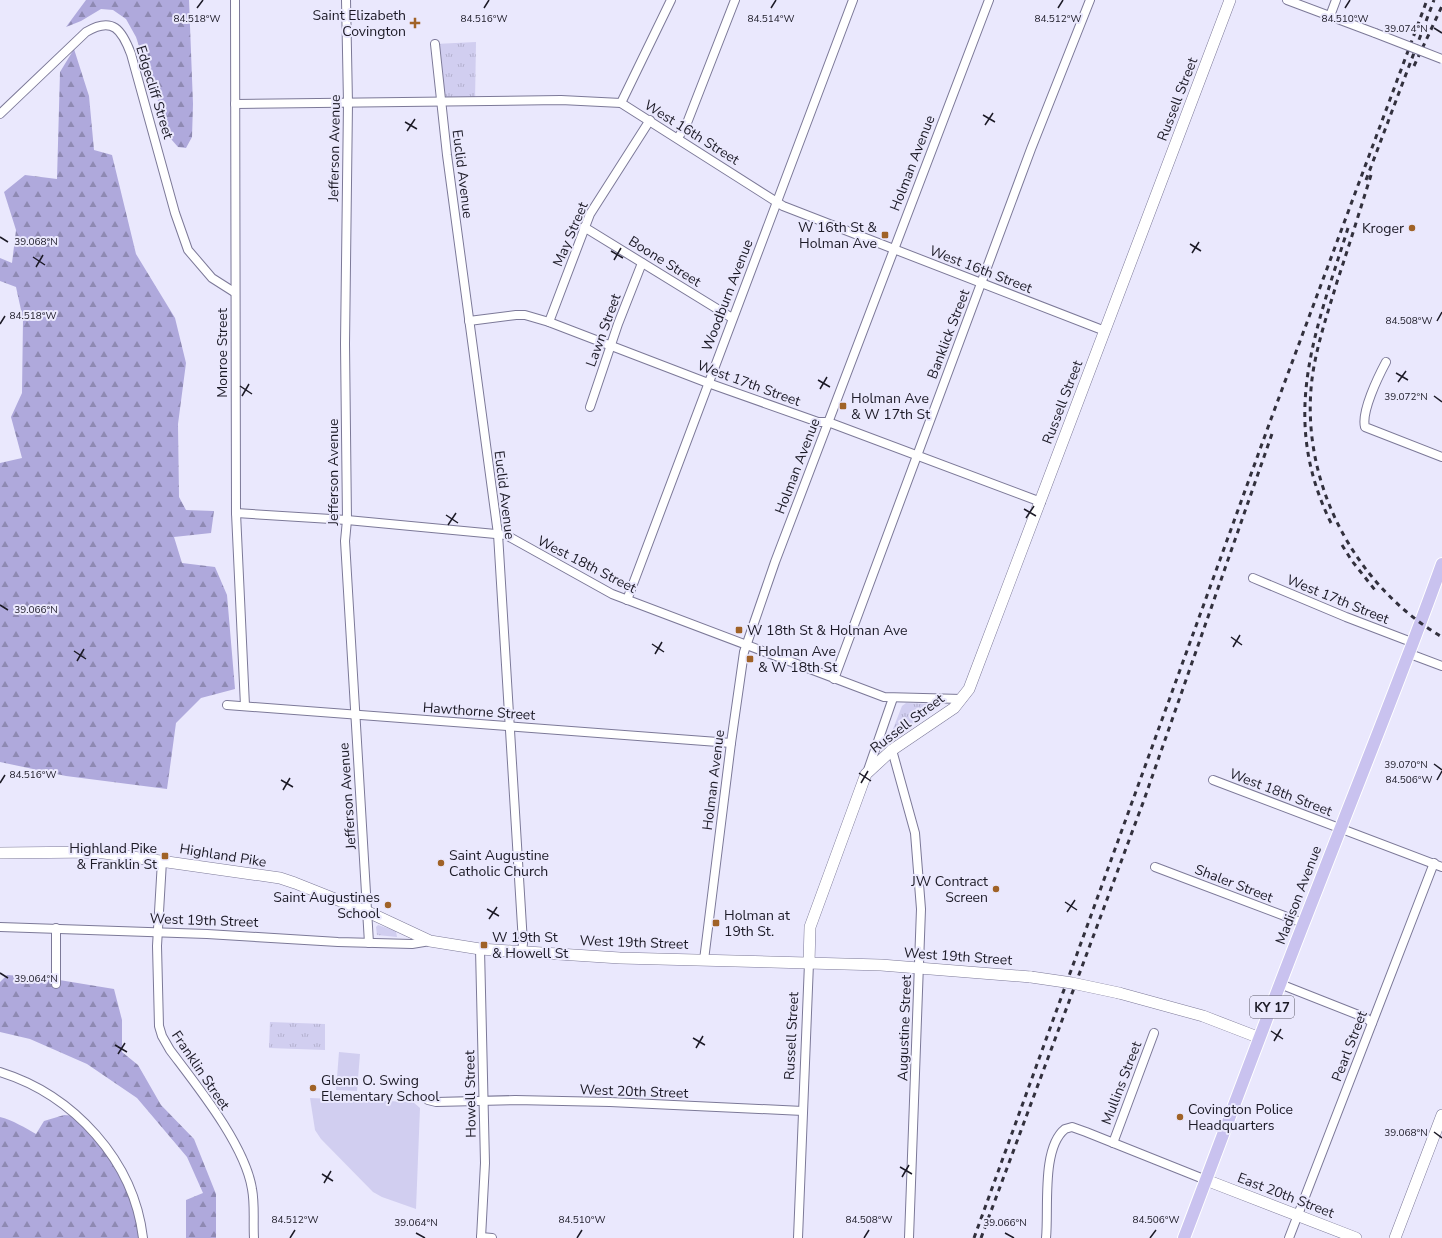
<svg xmlns="http://www.w3.org/2000/svg" width="1442" height="1238" font-family="'Nunito Sans',sans-serif">
<style>
.grass{fill:url(#grass-tufts)}
.forest{fill:url(#forest-firs)}
.garden{fill:#d1cef0}
.lines{fill:none;stroke-linecap:round;stroke-linejoin:round}
.street-casing{stroke:#7c7998;stroke-width:10}
.secondary-casing{stroke:#7c7998;stroke-width:12}
.primary-casing{stroke:#fff;stroke-width:14}
.street{stroke:#fff;stroke-width:8}
.secondary{stroke:#fff;stroke-width:11}
.primary{stroke:#c9c2ef;stroke-width:12}
.rail{stroke:#32303d;stroke-width:3;stroke-dasharray:5 5;stroke-linecap:butt}
.street-bridge-casing{stroke:#7c7998;stroke-width:10;stroke-linecap:butt}
.secondary-bridge-casing{stroke:#7c7998;stroke-width:12;stroke-linecap:butt}
.street-bridge{stroke:#fff;stroke-width:8}
.secondary-bridge{stroke:#fff;stroke-width:11}
.ticks{fill:none;stroke:#1c1a26;stroke-width:1.5}
.poi-dot{fill:#a06227;stroke:#eae8fd;stroke-width:1.5}
.labels{text-anchor:middle;stroke-width:4;stroke-linejoin:round;paint-order:stroke}
.shield{fill:#eae8fd;stroke:#5a5866;stroke-width:1}
.shield-label{font-size:13px;font-weight:bold;fill:#1c1a26}
.poi-label{font-size:14px;fill:#1c1a26;stroke:#eae8fd;text-anchor:start}
.street-label{font-size:14px;fill:#1c1a26;stroke:#eae8fd}
.ticks-label{font-size:10px;text-anchor:middle;fill:#1c1a26;stroke:#eae8fd;stroke-width:4;stroke-linejoin:round;paint-order:stroke}
</style>
<defs>
<pattern id="grass-tufts" width="24" height="20" patternUnits="userSpaceOnUse"><rect width="24" height="20" fill="#d1cef0"/><path d="M3 7l-1-3M5 7V3M7 7l1-3M15 17l-1-3M17 17v-4M19 17l1-3" fill="none" stroke="#b3b0ce"/></pattern>
<pattern id="forest-firs" width="22" height="20" patternUnits="userSpaceOnUse"><rect width="22" height="20" fill="#afa9dc"/><path d="M5 1l3.5 6h-7zM16 11l3.5 6h-7z" fill="#8e89b2"/></pattern>
</defs>
<rect width="100%" height="100%" fill="#eae8fd"/>
<g class="grass">
<path d="M476,42L475,102L442,103L435,44Z"/>
<path d="M906,703L929,704L933,707V711L889,739L902,706Z"/>
<path d="M378,925L396,931L397,937L377,935L376,927Z"/>
<path d="M270,1022L325,1024V1050L269,1048Z"/>
</g>
<g class="forest">
<path d="M86,0H189L193,104L192,137L186,148L178,147L171,139L136,37L126,19L113,10L101,9L81,21L66,27Z"/>
<path d="M74,49L89,96L94,150L112,155L136,254L175,318L186,363L178,424L179,497L186,510L214,511L211,533L174,537L182,563L215,567L227,595L235,689L201,698L176,723L167,789L66,776L0,762V463L22,458L11,417L22,393L23,319L16,287L0,281V258L12,263L16,230L4,192L25,175L57,179L60,72Z"/>
<path d="M7,975L41,977L114,989L122,1020V1052L138,1065L161,1105L194,1139L216,1194V1238H186V1200L203,1193L187,1157L137,1098L87,1064L30,1039L0,1032V982Z"/>
<path d="M64,1115L77,1116L126,1177L143,1238H0V1117C12,1120 26,1128 36,1134L44,1121Z"/>
</g>
<g class="garden">
<path d="M339,1052L360,1054L357,1091L336,1090Z"/>
<path d="M310,1098L413,1102L420,1108L416,1209L382,1197L373,1192L321,1139L315,1130Z"/>
</g>
<g class="lines">
<defs>
<g id="street">
<path d="M235,0L236,513L245,706"/>
<path d="M346,0L348,103L345,344L347,520L345,541L369,943"/>
<path d="M1287,0L1375,33"/>
<path d="M1330,16L1336,0"/>
<path d="M435,44L447,155L498,534L523,943L522,952"/>
<path d="M621,103L671,0"/>
<path d="M235,104L561,100L621,103L783,206L1105,331"/>
<path d="M0,114L86,32C113,16 122,30 131,54L175,213L188,250L212,278L234,292"/>
<path d="M678,138L687,123L735,0"/>
<path d="M584,227L732,318"/>
<path d="M469,321L516,315H525L549,322L708,383L818,422H828L1041,502"/>
<path d="M549,322L590,214L650,120"/>
<path d="M1386,362C1378,377 1361,412 1365,427L1442,457"/>
<path d="M590,407L618,324L642,263"/>
<path d="M236,513L347,520L506,535L612,594L884,697L962,699"/>
<path d="M1253,578L1346,617L1414,643"/>
<path d="M627,600L853,0"/>
<path d="M1410,654L1442,666"/>
<path d="M834,679L1031,149L1090,0"/>
<path d="M227,705L731,743"/>
<path d="M892,750L915,833L921,909L909,1238"/>
<path d="M867,773L893,698"/>
<path d="M1213,780L1442,867"/>
<path d="M162,861L157,946L159,1026L162,1036L170,1050C197,1086 245,1145 252,1189C255,1205 253,1222 254,1238"/>
<path d="M1155,867L1303,923"/>
<path d="M0,927L207,934L338,942L412,944L430,941"/>
<path d="M56,928V984"/>
<path d="M480,949L485,1163L481,1238"/>
<path d="M704,960L731,743L744,652L775,562L989,0"/>
<path d="M1280,984L1366,1018L1372,1023"/>
<path d="M0,1072C74,1095 134,1161 143,1238"/>
<path d="M428,1100L436,1102L515,1100L610,1102L803,1111"/>
<path d="M1113,1143L1154,1033"/>
<path d="M481,1237L492,1238"/>
<path d="M798,1238L809,963"/>
<path d="M1046,1238C1049,1210 1041,1148 1065,1129L1072,1127L1086,1132L1206,1180"/>
<path d="M1289,1238L1434,863"/>
</g>
<g id="secondary">
<path d="M0,853L97,852L280,878L295,883L368,912L430,941L480,949L620,958L881,965L1031,977"/>
<path d="M809,963L810,927L866,774L892,750L954,708L969,689L1230,0"/>
<path d="M1119,993L1203,1016L1260,1038"/>
<path d="M1206,1180L1356,1238"/>
<path d="M1395,1238L1442,1115"/>
</g>
<path id="primary" d="M1184,1238C1228,1122 1271,1005 1317,889C1359,780 1403,673 1442,564"/>
</defs>
<use href="#street" class="street-casing"/>
<use href="#secondary" class="secondary-casing"/>
<use href="#primary" class="primary-casing"/>
<use href="#street" class="street"/>
<use href="#secondary" class="secondary"/>
<use href="#primary" class="primary"/>
<g class="rail">
<path d="M1414,66L1442,6"/>
<path d="M1371,175C1360,210 1349,246 1337,282C1328,312 1318,341 1313,372C1297,476 1352,584 1442,637"/>
<path d="M1366,180L1434,0"/>
<path d="M1331,523C1279,417 1315,333 1348,228"/>
<path d="M1342,545L1352,561L1375,590"/>
<path d="M974,1238L1271,419L1427,0"/>
<path d="M981,1238L1144,800L1273,431"/>
</g>
<defs>
<path id="street-bridge" d="M1375,33L1442,59"/>
<path id="secondary-bridge" d="M1031,977L1072,983L1119,993"/>
</defs>
<use href="#street-bridge" class="street-bridge-casing"/>
<use href="#secondary-bridge" class="secondary-bridge-casing"/>
<use href="#street-bridge" class="street-bridge"/>
<use href="#secondary-bridge" class="secondary-bridge"/>
</g>
<path class="ticks" d="M197,8L203,0M484,8L489,0M771,8L776,0M1058,8L1063,0M1345,8L1350,0M1434,28L1442,33M983,115L995,122M405,122L417,129M985,125L993,113M407,131L415,119M0,237L8,242M1190,244L1201,251M611,251L623,258M1192,253L1199,242M33,257L45,265M614,260L621,248M36,267L43,255M1437,321L1442,312M0,324L5,316M1396,373L1408,380M818,380L830,387M1398,382L1406,371M240,386L252,394M820,389L827,377M242,396L249,384M1434,396L1442,402M1024,509L1036,516M446,515L458,523M1026,518L1034,506M448,525L456,513M0,605L8,610M1231,637L1242,645M652,644L664,652M1233,647L1240,635M74,651L86,659M655,654L662,642M77,661L84,649M1434,764L1442,770M859,773L871,781M281,780L293,787M1437,780L1442,771M0,783L5,775M861,783L868,771M283,790L290,778M1065,902L1077,910M487,909L499,916M1067,912L1075,900M489,919L497,907M0,973L8,978M1271,1031L1283,1039M693,1038L705,1045M1274,1041L1281,1029M115,1045L127,1052M696,1048L703,1036M118,1054L125,1043M1434,1132L1442,1138M900,1167L912,1174M322,1174L333,1181M902,1177L909,1165M324,1183L331,1171M416,1233L425,1238M1005,1233L1014,1238M290,1238L295,1230M577,1238L582,1230M864,1238L869,1230M1150,1238L1156,1230"/>
<g class="poi-dot">
<path d="M413 17h4v4h4v4h-4v4h-4v-4h-4v-4h4z"/>
<circle cx="1412" cy="228" r="4"/>
<rect x="881" y="231" width="8" height="8" rx="2"/>
<rect x="839" y="402" width="8" height="8" rx="2"/>
<rect x="735" y="626" width="8" height="8" rx="2"/>
<rect x="746" y="655" width="8" height="8" rx="2"/>
<rect x="161" y="852" width="8" height="8" rx="2"/>
<circle cx="441" cy="863" r="4"/>
<circle cx="996" cy="889" r="4"/>
<circle cx="388" cy="905" r="4"/>
<rect x="712" y="919" width="8" height="8" rx="2"/>
<rect x="480" y="941" width="8" height="8" rx="2"/>
<circle cx="313" cy="1088" r="4"/>
<circle cx="1180" cy="1117" r="4"/>
</g>
<g class="labels">
<rect class="shield" x="1250" y="996" width="44" height="22" rx="3"/>
<g class="shield-label">
<text x="1272" y="1012">KY 17</text>
</g>
<g class="poi-label">
<text x="406" y="20" text-anchor="end">Saint Elizabeth<tspan x="406" dy="16">Covington</tspan></text>
<text x="877" y="232" text-anchor="end">W 16th St &amp;<tspan x="877" dy="16">Holman Ave</tspan></text>
<text x="1404" y="233" text-anchor="end">Kroger</text>
<text x="851" y="403">Holman Ave<tspan x="851" dy="16">&amp; W 17th St</tspan></text>
<text x="747" y="635">W 18th St &amp; Holman Ave</text>
<text x="758" y="656">Holman Ave<tspan x="758" dy="16">&amp; W 18th St</tspan></text>
<text x="157" y="853" text-anchor="end">Highland Pike<tspan x="157" dy="16">&amp; Franklin St</tspan></text>
<text x="449" y="860">Saint Augustine<tspan x="449" dy="16">Catholic Church</tspan></text>
<text x="988" y="886" text-anchor="end">JW Contract<tspan x="988" dy="16">Screen</tspan></text>
<text x="380" y="902" text-anchor="end">Saint Augustines<tspan x="380" dy="16">School</tspan></text>
<text x="724" y="920">Holman at<tspan x="724" dy="16">19th St.</tspan></text>
<text x="492" y="942">W 19th St<tspan x="492" dy="16">&amp; Howell St</tspan></text>
<text x="321" y="1085">Glenn O. Swing<tspan x="321" dy="16">Elementary School</tspan></text>
<text x="1188" y="1114">Covington Police<tspan x="1188" dy="16">Headquarters</tspan></text>
</g>
<g class="street-label">
<text transform="translate(155 92) rotate(73)" y="5">Edgecliff Street</text>
<text transform="translate(1177 99) rotate(-69)" y="5">Russell Street</text>
<text transform="translate(692 132) rotate(32)" y="5">West 16th Street</text>
<text transform="translate(334 148) rotate(-89)" y="5">Jefferson Avenue</text>
<text transform="translate(912 163) rotate(-69)" y="5">Holman Avenue</text>
<text transform="translate(463 174) rotate(83)" y="5">Euclid Avenue</text>
<text transform="translate(570 234) rotate(-67)" y="5">May Street</text>
<text transform="translate(665 261) rotate(32)" y="5">Boone Street</text>
<text transform="translate(981 269) rotate(21)" y="5">West 16th Street</text>
<text transform="translate(727 295) rotate(-69)" y="5">Woodburn Avenue</text>
<text transform="translate(603 330) rotate(-70)" y="5">Lawn Street</text>
<text transform="translate(948 334) rotate(-69)" y="5">Banklick Street</text>
<text transform="translate(222 353) rotate(-90)" y="5">Monroe Street</text>
<text transform="translate(749 383) rotate(20)" y="5">West 17th Street</text>
<text transform="translate(1062 402) rotate(-69)" y="5">Russell Street</text>
<text transform="translate(797 466) rotate(-69)" y="5">Holman Avenue</text>
<text transform="translate(333 472) rotate(-90)" y="5">Jefferson Avenue</text>
<text transform="translate(505 495) rotate(83)" y="5">Euclid Avenue</text>
<text transform="translate(587 564) rotate(27)" y="5">West 18th Street</text>
<text transform="translate(1338 599) rotate(22)" y="5">West 17th Street</text>
<text transform="translate(479 711) rotate(4)" y="5">Hawthorne Street</text>
<text transform="translate(907 723) rotate(-37)" y="5">Russell Street</text>
<text transform="translate(713 780) rotate(-83)" y="5">Holman Avenue</text>
<text transform="translate(1281 792) rotate(21)" y="5">West 18th Street</text>
<text transform="translate(347 796) rotate(-94)" y="5">Jefferson Avenue</text>
<text transform="translate(223 855) rotate(9)" y="5">Highland Pike</text>
<text transform="translate(1234 883) rotate(21)" y="5">Shaler Street</text>
<text transform="translate(1298 895) rotate(-69)" y="5">Madison Avenue</text>
<text transform="translate(204 920) rotate(2)" y="5">West 19th Street</text>
<text transform="translate(634 942) rotate(2)" y="5">West 19th Street</text>
<text transform="translate(958 956) rotate(4)" y="5">West 19th Street</text>
<text transform="translate(904 1028) rotate(-88)" y="5">Augustine Street</text>
<text transform="translate(791 1036) rotate(-87)" y="5">Russell Street</text>
<text transform="translate(1349 1046) rotate(-69)" y="5">Pearl Street</text>
<text transform="translate(201 1070) rotate(56)" y="5">Franklin Street</text>
<text transform="translate(1121 1083) rotate(-69)" y="5">Mullins Street</text>
<text transform="translate(634 1091) rotate(2)" y="5">West 20th Street</text>
<text transform="translate(470 1094) rotate(-91)" y="5">Howell Street</text>
<text transform="translate(1286 1195) rotate(21)" y="5">East 20th Street</text>
</g>
</g>
<g class="ticks-label">
<text x="197" y="22">84.518°W</text>
<text x="484" y="22">84.516°W</text>
<text x="771" y="22">84.514°W</text>
<text x="1058" y="22">84.512°W</text>
<text x="1345" y="22">84.510°W</text>
<text x="1406" y="32">39.074°N</text>
<text x="36" y="245">39.068°N</text>
<text x="33" y="319">84.518°W</text>
<text x="1409" y="324">84.508°W</text>
<text x="1406" y="400">39.072°N</text>
<text x="36" y="613">39.066°N</text>
<text x="1406" y="768">39.070°N</text>
<text x="33" y="778">84.516°W</text>
<text x="1409" y="783">84.506°W</text>
<text x="36" y="982">39.064°N</text>
<text x="1406" y="1136">39.068°N</text>
<text x="295" y="1223">84.512°W</text>
<text x="582" y="1223">84.510°W</text>
<text x="869" y="1223">84.508°W</text>
<text x="1156" y="1223">84.506°W</text>
<text x="416" y="1226">39.064°N</text>
<text x="1005" y="1226">39.066°N</text>
</g>
</svg>
